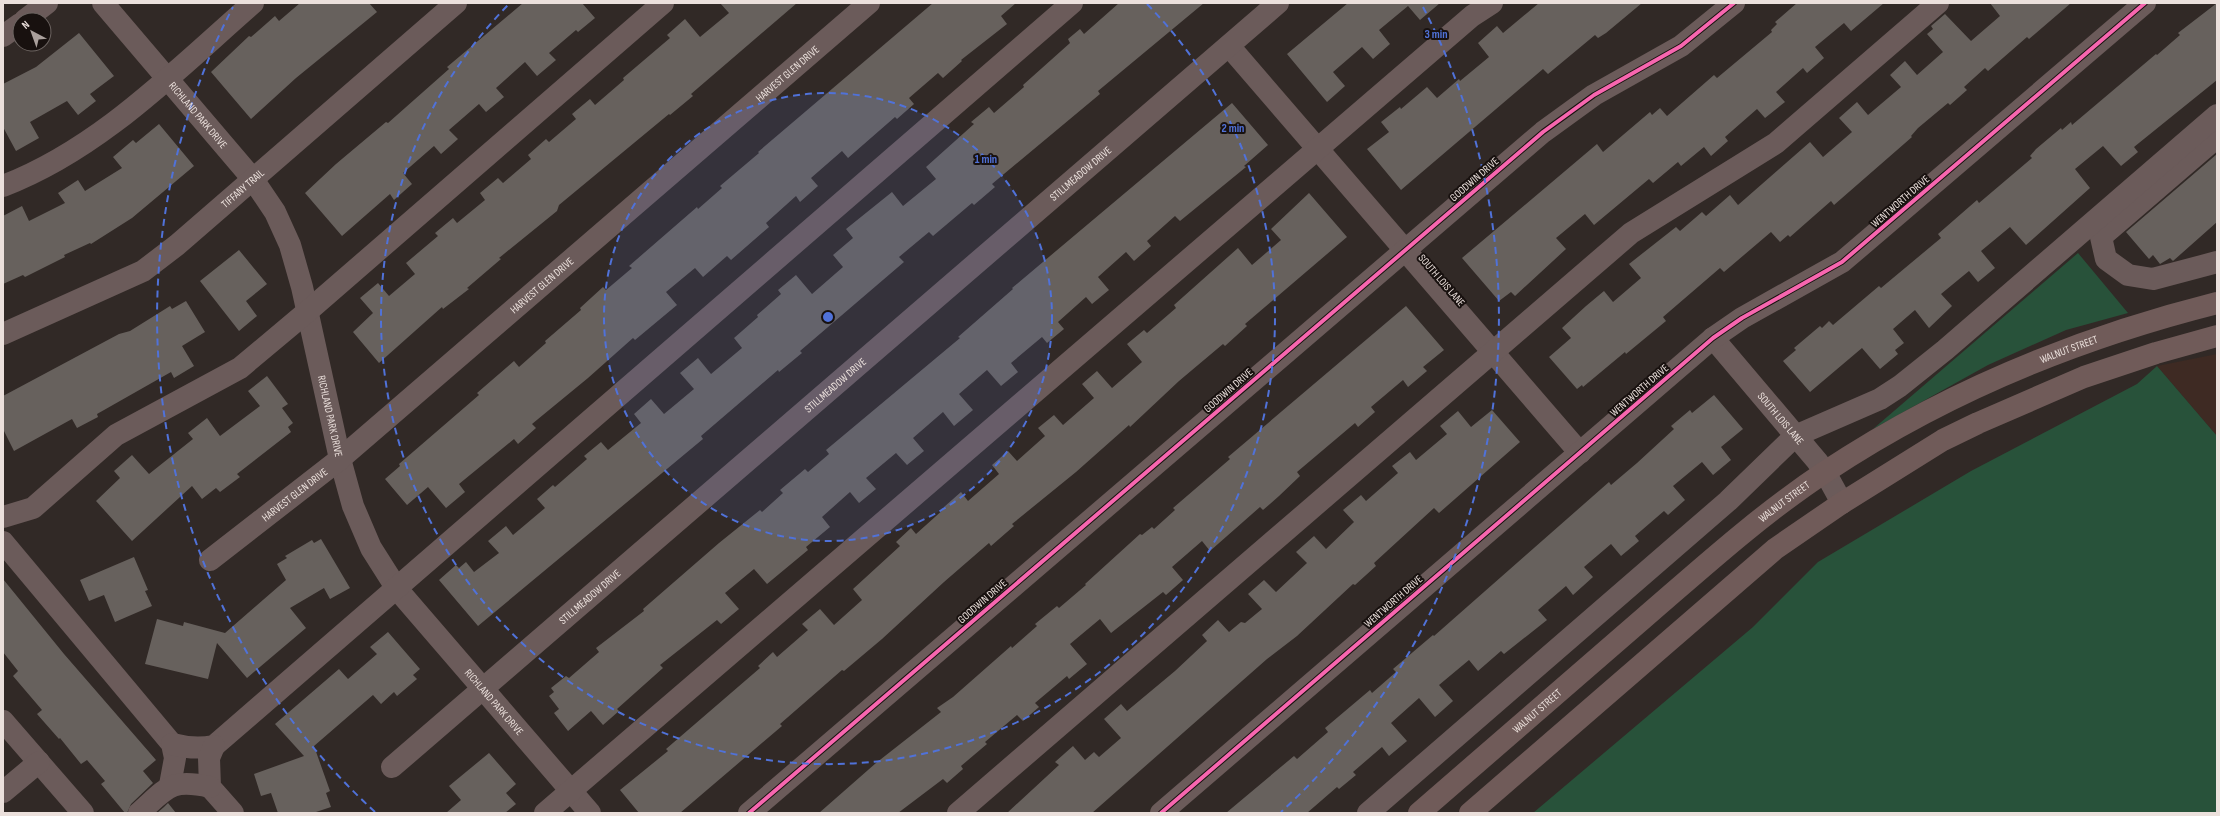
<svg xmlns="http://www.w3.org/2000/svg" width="2220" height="816" font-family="'Sofia Sans Condensed',sans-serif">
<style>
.built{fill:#3e2a23}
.green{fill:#28523a}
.building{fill:#67615d}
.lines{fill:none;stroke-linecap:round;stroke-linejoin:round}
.minor{stroke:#6b5b5a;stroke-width:22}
.major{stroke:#705b59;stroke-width:22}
.cycleway-casing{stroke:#18110f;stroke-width:6}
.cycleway{stroke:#f766af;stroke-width:4}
.ring{fill:none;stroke:#5072d9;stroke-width:2;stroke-dasharray:7 5}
.labels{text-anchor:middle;stroke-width:4;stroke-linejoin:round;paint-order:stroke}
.street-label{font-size:11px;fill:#ebe0dc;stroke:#18110f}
.centre{fill:#5072d9;stroke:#18110f;stroke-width:2}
.ring-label{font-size:12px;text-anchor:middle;font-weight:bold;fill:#5072d9;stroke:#18110f;stroke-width:4;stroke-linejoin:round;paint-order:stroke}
</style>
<rect width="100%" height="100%" fill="#312926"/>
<path class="built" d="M2217,354V436L2157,366Z"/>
<g class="green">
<path d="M2078,253L2128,313L2066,330L1988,365L1873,429Z"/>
<path d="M2157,366L2217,436V813H1533L1753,627L1818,562L1971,471L2137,384Z"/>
</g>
<g class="building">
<path d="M300,3H369L377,12L296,78L251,119L211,72L249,36L251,37L275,16L279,21Z"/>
<path d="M523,3H582L595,18L578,32L576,30L549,53L556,60L537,76L525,62L496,88L504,97L486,112L479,104L449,130L458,139L441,154L434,146L403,173L412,184L394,200L390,194L342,236L305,193L336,164L386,122L388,123L449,69L447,67Z"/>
<path d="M720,3H797L691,94L693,96L670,115L669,114L559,205L557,211L499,258L501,259L467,288L469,289L443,309L442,307L379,363L353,332L373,313L360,298L378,283L389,296L415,274L406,263L438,236L435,233L453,218L457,223L485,200L480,193L498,178L503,183L531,159L528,155L546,139L549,142L576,119L572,114L590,99L595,105L624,80L623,78L670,38L667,35L685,19L700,37L729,13Z"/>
<path d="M933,3H1016L1001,16L1007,24L961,60L962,61L943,78L938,73L909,98L914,104L897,119L895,117L848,158L842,151L811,178L818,186L800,202L796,196L766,223L769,227L731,260L727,256L703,277L695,268L666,292L677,305L635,340L633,338L588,378L532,424L536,428L518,444L514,439L459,484L465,492L446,508L428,487L407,505L385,479L400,466L399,464L479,395L477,393L514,361L519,367L546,343L545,341L581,310L580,308L603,287L606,290L632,268L629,266L697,207L698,209L722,188L720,186L759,153L758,152Z"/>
<path d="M1119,3H1204L1098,91L1100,94L992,184L995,187L974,205L972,203L933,236L929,232L899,257L904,262L800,351L802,353L779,372L778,370L701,436L703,439L478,626L439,580L456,565L459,568L466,562L474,572L499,553L488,541L506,526L513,535L545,508L537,499L553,485L555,487L587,459L584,456L601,442L608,450L641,423L634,414L651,399L664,414L694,389L680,373L698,358L711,374L742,348L734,338L758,317L757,315L781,294L778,290L796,275L812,294L843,267L833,255L853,238L846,229L892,192L903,206L936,179L926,167L974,124L971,122L989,107L994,113L1024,87L1023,85L1070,43L1068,39L1080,29L1084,34Z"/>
<path d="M1348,3H1440L1420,20L1408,6L1379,30L1390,44L1373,59L1362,47L1333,72L1345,86L1327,102L1287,54Z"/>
<path d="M1539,3H1642L1606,33L1598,38L1595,35L1548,74L1543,69L1401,190L1367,149L1389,132L1381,122L1400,107L1401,109L1427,87L1437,98L1459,79L1460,81L1489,57L1478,43L1497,26L1503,33Z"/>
<path d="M1797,3H1884L1851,31L1844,23L1815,47L1824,58L1807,73L1803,68L1776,92L1785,102L1765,118L1757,109L1725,137L1728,141L1711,156L1704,147L1681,166L1678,162L1653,183L1649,179L1594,225L1585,214L1556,238L1566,249L1515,296L1511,292L1499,301L1462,258L1597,144L1603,152L1650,112L1652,115L1660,108L1667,116L1714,75L1717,78L1772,32L1771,30L1777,24L1775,22Z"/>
<path d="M1990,3H2071L2029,39L2027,37L1988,71L1985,68L1964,87L1967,90L1950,105L1948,103L1918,128L1911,136L1912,137L1834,205L1831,201L1790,237L1788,235L1780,242L1771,232L1724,272L1720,268L1663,317L1666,321L1626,354L1625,352L1583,387L1582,385L1577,389L1549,357L1571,338L1562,328L1586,306L1604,291L1613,302L1641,278L1629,264L1676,227L1680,231L1702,212L1706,216L1730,195L1738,205L1810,142L1823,157L1852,132L1839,118L1857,102L1868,115L1901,87L1890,75L1905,61L1917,75L1943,52L1927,34L1933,29L1931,26L1945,14L1971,41L2000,16Z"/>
<path d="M2217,3V80L2134,147L2138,152L2121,166L2103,146L2075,169L2090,188L2026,245L2010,227L1981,251L1995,268L1978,282L1969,271L1941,294L1952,306L1929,328L1915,310L1893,329L1904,343L1895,350L1898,354L1880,369L1862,348L1810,392L1783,361L1796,350L1794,348L1820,326L1822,328L1829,321L1833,325L1879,286L1881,288L1941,238L1938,234L1977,200L1979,203L2032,158L2030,156L2036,149L2061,128L2062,130L2071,122L2072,125L2156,54L2157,55L2180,35L2178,33Z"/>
<path d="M79,33L114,76L90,94L96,101L78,115L67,101L30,122L39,138L16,151L3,127V84L36,67Z"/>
<path d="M1232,103L1268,145L1244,166L1246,167L1180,221L1175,216L1147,241L1151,246L1134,261L1126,252L1098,277L1109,290L1092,304L1086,297L1058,322L1064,329L1047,343L1042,337L1011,363L1018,372L1001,386L987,370L959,394L973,410L954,426L943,412L913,438L924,451L907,465L896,453L866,478L876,489L859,503L850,492L822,517L830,527L806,547L808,550L767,584L754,569L725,593L739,609L721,624L717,620L660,665L663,668L617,709L619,711L603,725L591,711L568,731L554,713L559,709L549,696L554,692L551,688L566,676L569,678L599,652L596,648L644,611L643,609L719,543L760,510L762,512L783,493L780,490L805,469L808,472L829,454L826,450L960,338L958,337L1013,289L1012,288Z"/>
<path d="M159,124L194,166L132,218L91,244L90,243L64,255L65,257L25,277L23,275L3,284V216L22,206L29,221L65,203L58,193L78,180L85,191L122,168L113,157L133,140L136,143Z"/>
<path d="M2217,154V222L2173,261L2170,258L2160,264L2153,255L2149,259L2126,232Z"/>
<path d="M1309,193L1347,237L1245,324L1247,326L1225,346L1223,344L1179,381L1130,427L1129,425L1076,472L1012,524L1014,526L991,546L989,543L944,582L882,639L844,671L842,670L780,724L782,726L680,813H639L620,790L668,751L666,749L760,668L758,666L773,652L777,657L808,630L802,624L820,609L834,625L862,600L853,589L900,546L896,542L911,528L916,534L945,508L944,507L961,492L968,501L999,474L992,465L1008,451L1017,461L1045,436L1038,428L1054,415L1063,425L1094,398L1082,384L1097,371L1112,388L1142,362L1127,344L1144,330L1147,333L1176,308L1174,305L1238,248L1252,265L1281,240L1271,229Z"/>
<path d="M239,250L267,284L246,301L257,316L239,331L200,281Z"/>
<path d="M186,301L205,332L182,346L194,366L174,378L171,372L97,414L98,417L77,428L72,419L14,451L3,429V396L119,334L130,331L170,306L172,309Z"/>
<path d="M1406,306L1444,350L1423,367L1427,371L1408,387L1403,380L1371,407L1375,412L1358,427L1355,423L1297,472L1300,476L1279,496L1263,510L1260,507L1210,551L1202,541L1172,567L1183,580L1166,595L1163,592L1111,633L1100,619L1070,644L1087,664L1069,679L1067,676L1035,703L1039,707L1023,721L1017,715L985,742L987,744L961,766L963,769L947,783L943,779L898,813H819L876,763L941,712L937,708L953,697L1011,646L1012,648L1037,626L1035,624L1057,606L1059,608L1086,585L1085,584L1140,534L1142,535L1152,527L1154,529L1175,510L1173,508L1230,459L1228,457Z"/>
<path d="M267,376L288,404L282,408L293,423L288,427L291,432L237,474L240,477L220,492L216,488L202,499L192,486L132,541L96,501L120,478L114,471L132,455L149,474L193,439L188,433L207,418L220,436L260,406L248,391Z"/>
<path d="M1714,395L1743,429L1721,447L1731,460L1713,475L1702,462L1673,486L1685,500L1668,515L1664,511L1635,536L1639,541L1621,556L1611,544L1584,567L1593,577L1573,595L1566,586L1538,610L1547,620L1504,654L1501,651L1478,671L1469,660L1439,685L1453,701L1435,717L1419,698L1391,723L1407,741L1389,756L1382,747L1353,772L1356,775L1339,789L1337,787L1307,813H1226L1294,756L1297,759L1328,732L1325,728L1370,690L1372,693L1396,672L1393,669L1433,635L1434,636L1609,482L1611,485L1637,463L1674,429L1671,426L1690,410L1692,413Z"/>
<path d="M1492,410L1520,442L1439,513L1434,508L1374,563L1376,566L1355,585L1353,584L1297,636L1267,659L1092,813H1007L1059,765L1055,762L1073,746L1085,760L1094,752L1099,757L1121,738L1104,719L1121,704L1127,711L1175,671L1207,641L1202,635L1218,620L1229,632L1241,622L1245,623L1262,609L1248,594L1264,580L1276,592L1307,563L1296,552L1314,536L1326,549L1354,522L1343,510L1361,495L1366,501L1398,473L1392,466L1410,452L1416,460L1447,434L1440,426L1458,411L1471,427Z"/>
<path d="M321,539L350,588L330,599L324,588L290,608L306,628L247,678L217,643L208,679L145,664L157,619L183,626L184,622L225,633L286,580L277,564L287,558L285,556L312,540L314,543Z"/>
<path d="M134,557L148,590L145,591L152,606L115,622L104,595L89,601L80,580Z"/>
<path d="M3,579L64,654L156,760L143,771L153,783L131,804L127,813H125L101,784L105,781L87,760L81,764L60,738L59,739L37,714L42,710L13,676L18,671L3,652Z"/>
<path d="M388,632L420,669L413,675L417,679L397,696L394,692L381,704L373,695L314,746L330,791L326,793L331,807L313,813H278L271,793L261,796L254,774L304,756L275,724L339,669L348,679L377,654L370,647Z"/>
<path d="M489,753L516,784L506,793L516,804L505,813H446L461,800L449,786Z"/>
<path d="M168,803L176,813H157L164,807Z"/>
</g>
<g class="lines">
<g class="minor">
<path id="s1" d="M103,3L252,178L275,212L290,245L302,287L340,459L353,506L371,548L397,589L590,813"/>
<path d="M25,20L47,3"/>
<path d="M3,36L20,24"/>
<path d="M1229,46L1580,453"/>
<path d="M2217,137L2101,237L2106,259L2128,275L2153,279L2217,262"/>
<path d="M3,186C100,149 176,70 253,3"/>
<path id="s2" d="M3,334L143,271L177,245L456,3"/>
<path id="s3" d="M1713,338L1817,461L1825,472L1842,503"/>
<path d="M3,517L33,508L116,435L240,368L308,311L663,3"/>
<path d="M3,542L172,744L175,758L170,785"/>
<path id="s4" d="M210,560L340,459L869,3"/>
<path d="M3,721L83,813"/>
<path d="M172,744C187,748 199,749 214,746L1072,3"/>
<path d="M214,746L209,758L210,787L233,813"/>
<path id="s5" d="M392,767L1278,3"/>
<path d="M3,792L39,762"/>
<path d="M139,813C167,788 170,778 210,787"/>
<path d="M545,813L1472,16L1492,3"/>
<path d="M749,813L1543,132L1594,95L1681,46L1734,3"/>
<path d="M958,813L1631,233L1776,143L1938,3"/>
<path d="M1161,813L1713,338L1742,318L1842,262L2145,3"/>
<path d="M1368,813L1728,501L1795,436L1880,399L1900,386L1945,350L2217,115"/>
</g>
<g class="major">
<path id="s6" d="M1419,813C1494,748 1570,682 1645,617C1703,567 1760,515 1825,472C1945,392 2078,338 2217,303"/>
<path d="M1470,813L1775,549L1842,503L1943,440L1978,423L2084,377L2156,353L2217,336"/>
</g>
<defs>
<g id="cycleway">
<path d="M749,813L1543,132L1594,95L1681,46L1734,3"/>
<path d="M1161,813L1713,338L1742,318L1842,262L2145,3"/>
</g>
</defs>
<use href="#cycleway" class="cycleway-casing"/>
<use href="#cycleway" class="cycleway"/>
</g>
<circle cx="828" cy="317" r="224" fill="#5072d9" fill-opacity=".12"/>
<g class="ring">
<circle cx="828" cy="317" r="224"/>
<path d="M1147 4A447 447 0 1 1 509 4"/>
<path d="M375 812A671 671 0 0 1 233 7M1423 7A671 671 0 0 1 1281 812"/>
</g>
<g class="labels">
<g class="street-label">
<text dy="4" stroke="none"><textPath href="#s4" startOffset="755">HARVEST GLEN DRIVE</textPath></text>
<text dy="4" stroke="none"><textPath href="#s1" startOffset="147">RICHLAND PARK DRIVE</textPath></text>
<text dy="4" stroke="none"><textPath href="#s5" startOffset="909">STILLMEADOW DRIVE</textPath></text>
<text transform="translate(1474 179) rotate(-41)" y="4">GOODWIN DRIVE</text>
<text dy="4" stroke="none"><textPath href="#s2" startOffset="283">TIFFANY TRAIL</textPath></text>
<text transform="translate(1900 201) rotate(-41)" y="4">WENTWORTH DRIVE</text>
<text transform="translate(1442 280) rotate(49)" y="4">SOUTH LOIS LANE</text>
<text dy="4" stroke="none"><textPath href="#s4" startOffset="431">HARVEST GLEN DRIVE</textPath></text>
<text dy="4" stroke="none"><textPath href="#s6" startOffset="804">WALNUT STREET</textPath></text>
<text dy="4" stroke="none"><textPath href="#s5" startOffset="585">STILLMEADOW DRIVE</textPath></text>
<text transform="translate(1228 390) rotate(-41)" y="4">GOODWIN DRIVE</text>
<text transform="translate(1639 390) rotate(-41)" y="4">WENTWORTH DRIVE</text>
<text dy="4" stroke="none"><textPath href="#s1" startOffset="483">RICHLAND PARK DRIVE</textPath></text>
<text dy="4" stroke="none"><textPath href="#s3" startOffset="105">SOUTH LOIS LANE</textPath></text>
<text dy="4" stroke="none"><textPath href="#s4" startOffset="107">HARVEST GLEN DRIVE</textPath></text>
<text dy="4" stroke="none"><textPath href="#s6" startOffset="480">WALNUT STREET</textPath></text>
<text dy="4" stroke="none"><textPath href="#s5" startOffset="261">STILLMEADOW DRIVE</textPath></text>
<text transform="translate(982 601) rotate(-41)" y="4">GOODWIN DRIVE</text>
<text transform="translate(1393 601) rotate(-41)" y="4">WENTWORTH DRIVE</text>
<text dy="4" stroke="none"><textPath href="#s1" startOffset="819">RICHLAND PARK DRIVE</textPath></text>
<text dy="4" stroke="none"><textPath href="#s6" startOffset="156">WALNUT STREET</textPath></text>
</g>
</g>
<circle cx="828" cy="317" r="6" class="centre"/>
<g class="ring-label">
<text x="1436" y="38">3 min</text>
<text x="1233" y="132">2 min</text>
<text x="986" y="163">1 min</text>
</g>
<rect width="2220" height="816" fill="none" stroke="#ebe0dc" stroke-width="8"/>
<g transform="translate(32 32) rotate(319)"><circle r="19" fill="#18110f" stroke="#6c6461"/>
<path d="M0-3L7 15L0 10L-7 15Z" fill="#aaa09c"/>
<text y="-6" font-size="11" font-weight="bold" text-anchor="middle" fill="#ebe0dc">N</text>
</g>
</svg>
